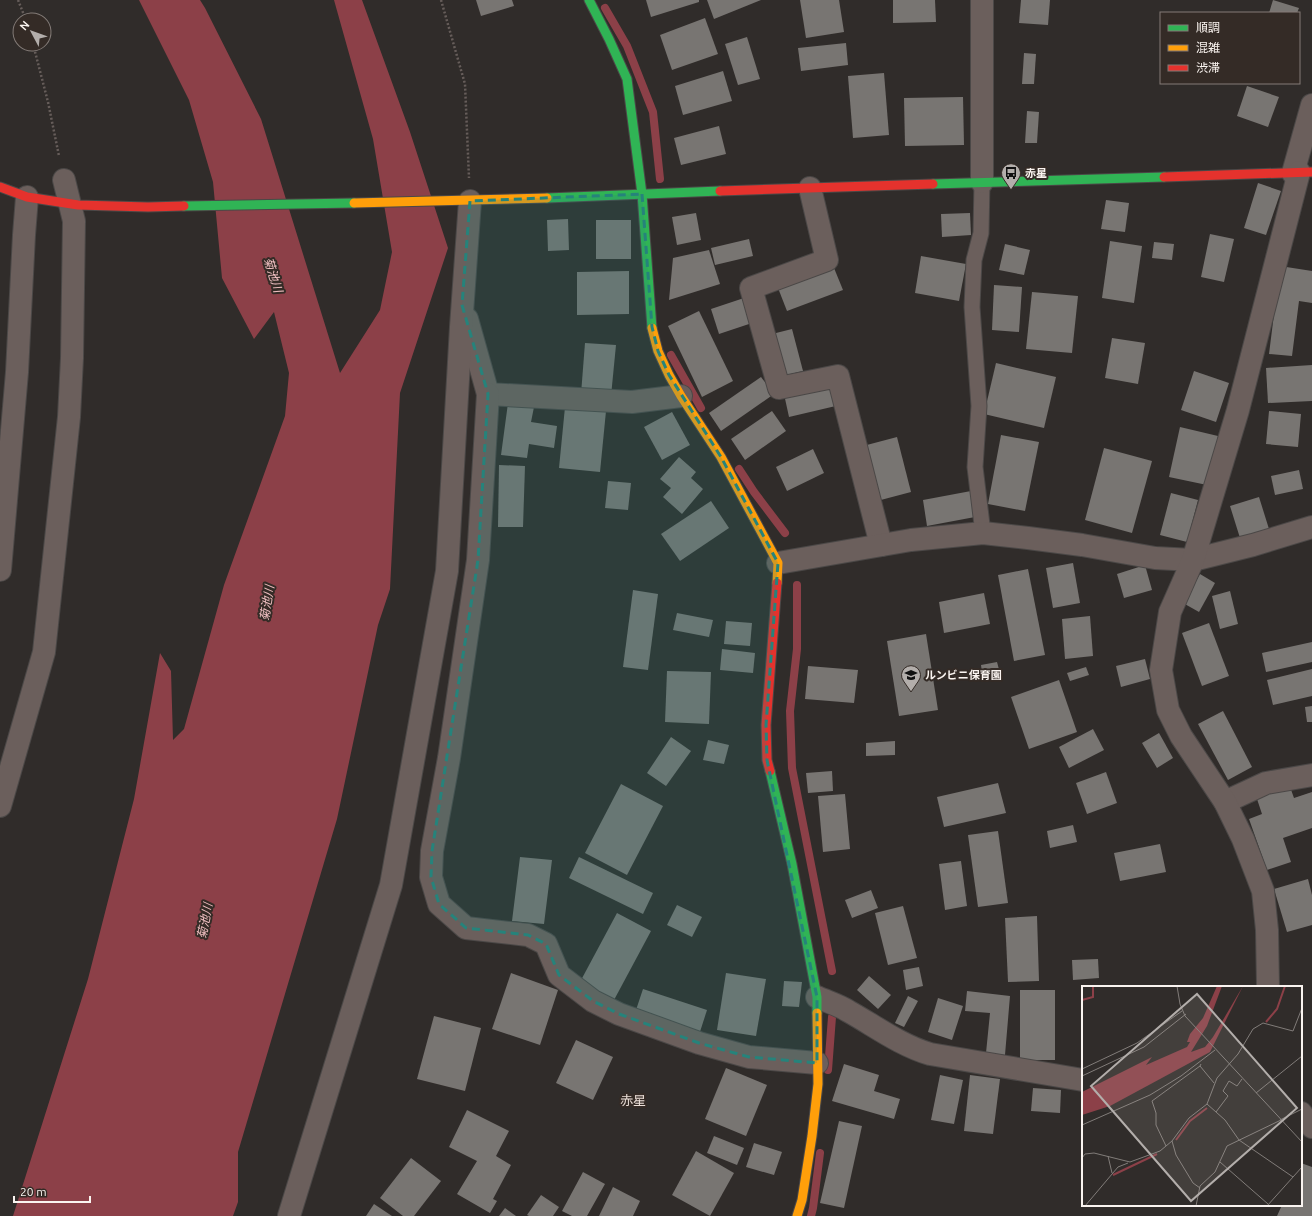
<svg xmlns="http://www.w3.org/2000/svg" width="1312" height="1216" font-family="Ubuntu,'Noto Sans JP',sans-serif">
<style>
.water{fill:#8c4048}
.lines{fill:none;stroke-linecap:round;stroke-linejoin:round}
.stream{stroke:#8c4048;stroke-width:8}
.building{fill:#787572}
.lane-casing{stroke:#4b4847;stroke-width:17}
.street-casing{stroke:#4b4847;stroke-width:24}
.fast-casing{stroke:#4b4847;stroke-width:11}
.slow-casing{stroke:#4b4847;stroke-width:11}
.jam-casing{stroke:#4b4847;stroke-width:11}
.path{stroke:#665d5a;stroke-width:2.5;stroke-dasharray:2 2;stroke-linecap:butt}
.lane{stroke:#6b5f5c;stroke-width:15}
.street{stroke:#6b5f5c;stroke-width:22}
.fast{stroke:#30b455;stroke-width:9}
.slow{stroke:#ff9f0a;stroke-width:9}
.jam{stroke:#e5322d;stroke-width:9}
.marked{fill:#26837b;fill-opacity:0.2;stroke:#26837b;stroke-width:3;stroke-dasharray:8 5;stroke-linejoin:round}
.labels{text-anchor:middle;stroke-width:4;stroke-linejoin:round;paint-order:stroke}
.poi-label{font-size:11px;font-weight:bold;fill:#faf4f0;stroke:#342b26;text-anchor:start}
.water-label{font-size:12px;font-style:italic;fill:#f1c0c2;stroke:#342b26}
.quarter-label{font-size:13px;fill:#ebdfd8;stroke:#342b26}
.inset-river{fill:none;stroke:#8c4048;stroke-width:2}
.inset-road{fill:none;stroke:#817c79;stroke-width:1}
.view{fill:#b3aeab;fill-opacity:0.15;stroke:#b3aeab;stroke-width:2}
.inset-edge{fill:none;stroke:#faf4f0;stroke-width:2}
</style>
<rect width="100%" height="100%" fill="#302c2a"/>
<path class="water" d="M139,0H200L205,8L261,119L340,373L380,310L392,252L373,139L334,0H362L410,132L448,248L400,393L390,589L378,625L337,819L238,1152V1202L233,1216H13L88,979L134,799L160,653L171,671L173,740L184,729L224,585L285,416L289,373L274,312L254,339L222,278L213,182L189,100Z"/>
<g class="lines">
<g class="stream">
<path d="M605,8L627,46L653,112L660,179"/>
<path d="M671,355L701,408"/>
<path d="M739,469L754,492L785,533"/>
<path d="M797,585V649L790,711L792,768L832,971"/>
<path d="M828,1070L832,1017"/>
<path d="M811,1216L813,1208L820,1153"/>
</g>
</g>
<g class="building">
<path d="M476,0H512L514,6L481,16Z"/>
<path d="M646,0H699V2L651,17Z"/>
<path d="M707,0H761L714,19Z"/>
<path d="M800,0H839L844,32L806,38Z"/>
<path d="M893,0H935L936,22L893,23Z"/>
<path d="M1021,0H1050L1048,25L1019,23Z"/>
<path d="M1273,0L1299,8L1297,13H1269Z"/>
<path d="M705,18L718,54L672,70L660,35Z"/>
<path d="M747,37L760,79L738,85L725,44Z"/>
<path d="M846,43L848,65L801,71L798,48Z"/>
<path d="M1024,53L1036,54L1034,84H1022Z"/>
<path d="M723,71L732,101L683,115L675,86Z"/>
<path d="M884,73L889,135L853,138L848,76Z"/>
<path d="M1247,86L1279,97L1268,127L1237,116Z"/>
<path d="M963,97L964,145L905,146L904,98Z"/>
<path d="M1027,111L1039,112L1037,143H1025Z"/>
<path d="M719,126L726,154L681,165L674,138Z"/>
<path d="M1258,183L1281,191L1266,235L1244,228Z"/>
<path d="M1106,200L1129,203L1125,232L1101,229Z"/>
<path d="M696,213L701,240L677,245L672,217Z"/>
<path d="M970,213L971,235L942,237L941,214Z"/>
<path d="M568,219L569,250L548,251L547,220Z"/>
<rect x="596" y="220" width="35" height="39"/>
<path d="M1210,234L1234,239L1224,282L1201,277Z"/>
<path d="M749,239L753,256L715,265L711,248Z"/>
<path d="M1110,241L1142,246L1134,303L1102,298Z"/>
<path d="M1154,242L1174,244L1172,260L1152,258Z"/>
<path d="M1005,244L1030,250L1024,275L999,270Z"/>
<path d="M709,250L720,284L669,300L673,258Z"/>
<path d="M921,256L966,264L959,301L915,293Z"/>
<path d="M1280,266L1312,271V303L1299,301L1292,356L1269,354Z"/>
<path d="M834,268L843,290L787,311L778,288Z"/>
<path d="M629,271V314L577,315V272Z"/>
<path d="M994,285L1022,287L1019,332L992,330Z"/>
<path d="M1032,292L1078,296L1072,353L1026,349Z"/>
<path d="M750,296L758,321L719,334L711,309Z"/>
<path d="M699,311L733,381L702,397L668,326Z"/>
<path d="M792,329L803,371L778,377L768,335Z"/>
<path d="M1112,338L1145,343L1138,384L1105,378Z"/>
<path d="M585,343L616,345L611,396L581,394Z"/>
<path d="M996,363L1056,377L1044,428L984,414Z"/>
<path d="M1312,365V401L1268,403L1266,368Z"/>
<path d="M1194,371L1229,383L1216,422L1181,410Z"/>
<path d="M761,377L774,394L721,431L709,413Z"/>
<path d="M835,383L840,405L789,417L784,394Z"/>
<path d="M508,403L534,407L531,422L557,426L554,448L529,444L527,458L501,455Z"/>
<path d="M565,407L606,411L600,472L559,468Z"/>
<path d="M772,411L786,431L745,460L731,439Z"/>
<path d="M1269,411L1301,414L1298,447L1266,444Z"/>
<path d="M672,412L690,445L662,460L644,427Z"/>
<path d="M1180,427L1218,436L1207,485L1169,477Z"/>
<path d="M1001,435L1039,442L1025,511L988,504Z"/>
<path d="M897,437L911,492L877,501L863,446Z"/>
<path d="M1104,448L1152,461L1132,533L1085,520Z"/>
<path d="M813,449L824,473L787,491L776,467Z"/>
<path d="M679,457L696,472L691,478L703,489L682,514L663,497L671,488L660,479Z"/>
<path d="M499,465L525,466L523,527H498Z"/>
<path d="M1299,470L1303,489L1275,495L1271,476Z"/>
<path d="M608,481L631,483L628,510L605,508Z"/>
<path d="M971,491L975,517L927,526L923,500Z"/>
<path d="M1171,493L1198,500L1187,542L1160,535Z"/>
<path d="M1259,497L1269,529L1240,538L1230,506Z"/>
<path d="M711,501L729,528L680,561L661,534Z"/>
<path d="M1073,563L1080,603L1053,608L1046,568Z"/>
<path d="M1145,565L1152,590L1124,598L1117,574Z"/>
<path d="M1028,569L1045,655L1014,661L998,575Z"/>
<path d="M1200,574L1215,583L1199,612L1183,603Z"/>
<path d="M633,590L658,594L648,670L623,667Z"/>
<path d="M1230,591L1238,624L1220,629L1212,596Z"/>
<path d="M984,593L990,624L944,633L939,602Z"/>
<path d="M677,613L713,620L709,637L673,630Z"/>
<path d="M1090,616L1093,656L1065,659L1062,619Z"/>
<path d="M726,621L752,623L750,646L724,644Z"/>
<path d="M1209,623L1229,676L1202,686L1182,633Z"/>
<path d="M926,634L938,710L899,716L887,641Z"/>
<path d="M1312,642V662L1266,672L1262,653Z"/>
<path d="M722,649L755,653L753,673L720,670Z"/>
<path d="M1145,659L1150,679L1121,687L1116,666Z"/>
<path d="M997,662L1001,677L983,680L981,665Z"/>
<path d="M808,666L858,670L854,703L805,699Z"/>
<path d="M1086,667L1089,675L1070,681L1067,673Z"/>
<path d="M1312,669V696L1273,705L1267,680Z"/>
<path d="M667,671L711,672L709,724L665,722Z"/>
<path d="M1059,680L1077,732L1029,749L1011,697Z"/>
<path d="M1312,706V722H1307L1305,707Z"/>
<path d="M1223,711L1252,767L1228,780L1198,724Z"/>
<path d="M1093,729L1104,750L1069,768L1059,747Z"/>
<path d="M1159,733L1173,758L1157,768L1142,743Z"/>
<path d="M671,737L691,751L666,786L647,773Z"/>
<path d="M708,740L729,745L724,764L703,760Z"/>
<path d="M895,741V755L866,756V743Z"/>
<path d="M832,771L833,791L808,793L806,773Z"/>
<path d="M1106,772L1117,803L1087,814L1076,783Z"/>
<path d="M998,783L1006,813L944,827L937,797Z"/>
<path d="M621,784L663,806L627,875L585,853Z"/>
<path d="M1289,784L1294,798L1312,792V828L1283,838L1291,862L1267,870L1249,819L1262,814L1256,796Z"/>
<path d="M845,794L850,849L823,852L818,796Z"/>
<path d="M1073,825L1077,842L1050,848L1047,831Z"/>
<path d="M998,831L1008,903L978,907L968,835Z"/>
<path d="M1160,844L1166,872L1120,881L1114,853Z"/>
<path d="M520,857L552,860L544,924L512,921Z"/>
<path d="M579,857L653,893L643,914L569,878Z"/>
<path d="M961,861L967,906L945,910L939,864Z"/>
<path d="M1308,879L1312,895V925L1287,932L1274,889Z"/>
<path d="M871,890L878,908L852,918L845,900Z"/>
<path d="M677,905L702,917L692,937L667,925Z"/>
<path d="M903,906L917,958L888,965L875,913Z"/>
<path d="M617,913L651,931L614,1000L580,982Z"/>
<path d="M1037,916L1039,981L1008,982L1005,918Z"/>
<path d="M1098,959L1099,978L1073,980L1072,960Z"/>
<path d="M919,967L923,986L906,990L903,970Z"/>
<path d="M511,973L558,990L540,1045L492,1029Z"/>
<path d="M726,973L766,979L756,1036L717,1030Z"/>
<path d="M869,976L891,995L878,1009L857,990Z"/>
<path d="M784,981L802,982L799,1007L782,1006Z"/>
<path d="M643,989L707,1010L698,1038L634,1016Z"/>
<rect x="1020" y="990" width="35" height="70"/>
<path d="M967,991L1010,996L1005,1055L986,1053L990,1013L965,1011Z"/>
<path d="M908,996L918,1001L904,1027L895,1023Z"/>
<path d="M938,998L963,1006L952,1040L928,1032Z"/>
<path d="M434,1016L481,1028L465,1091L417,1079Z"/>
<path d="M576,1040L613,1057L593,1100L556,1083Z"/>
<path d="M844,1064L879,1075L874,1091L900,1099L894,1119L832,1101Z"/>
<path d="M726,1068L767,1085L746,1136L705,1119Z"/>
<path d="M940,1075L963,1080L954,1124L931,1120Z"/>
<path d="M970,1075L1000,1079L993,1134L964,1131Z"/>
<path d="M1033,1088L1061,1090L1060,1113L1031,1111Z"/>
<path d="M467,1110L509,1131L496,1156L511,1165L493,1199L497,1201L490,1213L457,1194L477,1161L449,1147Z"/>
<path d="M839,1121L862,1126L844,1208L820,1203Z"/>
<path d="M714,1136L744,1148L737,1165L707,1153Z"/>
<path d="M754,1143L782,1152L774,1175L746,1167Z"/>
<path d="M696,1151L734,1173L710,1216L672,1195Z"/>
<path d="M411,1158L441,1181L414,1216H403L380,1198Z"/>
<path d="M1301,1163L1312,1167V1216H1277L1282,1205H1301Z"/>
<path d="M583,1172L605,1184L587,1216H572L562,1211Z"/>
<path d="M613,1187L640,1201L633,1216H599Z"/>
<path d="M541,1195L559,1207L553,1216H529L527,1215Z"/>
<path d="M374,1204L392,1216H366Z"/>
<path d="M505,1208L516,1216H499Z"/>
</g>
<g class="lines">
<defs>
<path id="lane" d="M982,182L981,233L974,260L972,307L979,406L975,467L983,533"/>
<g id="street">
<path d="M1293,173L1312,105"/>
<path d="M982,182V0"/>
<path d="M810,188L827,260L751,288L779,388L838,376L881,545"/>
<path d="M467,319L488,394L632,402L681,396"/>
<path d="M488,394L478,560L449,758L432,851L431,877L439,904L466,928L528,935L546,944L559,975L593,1001L619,1014L699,1043L749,1057L817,1063"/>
<path d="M778,563L911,540L983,533L1028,538L1082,545L1155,558L1193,560L1253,545L1312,527"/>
<path d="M0,570L17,372L24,235L27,197"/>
<path d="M1225,802L1266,783L1312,775"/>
<path d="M0,806L44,652L69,417L72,358L74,221L64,180"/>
<path d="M1268,987L1267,930L1263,891L1243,839L1225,802L1181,736L1168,710L1161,670L1170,612L1193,560L1238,410L1299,172"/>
<path d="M817,997C828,1002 839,1005 848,1011C875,1026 900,1045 930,1054L1083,1080"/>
<path d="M1301,1113L1312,1127"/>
<path d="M289,1216L391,885L447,571L461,327L470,201"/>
</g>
<g id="fast">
<path d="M589,0L609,39L627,79L642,194L652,328"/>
<path d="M933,184L1164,177"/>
<path d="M547,198L720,191"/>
<path d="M184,206L354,203"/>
<path d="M770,771L792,864L817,997V1013"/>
</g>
<g id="slow">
<path d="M354,203L547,198"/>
<path d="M652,328L658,351L669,375L681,396L721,457L778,563L777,583"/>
<path d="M797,1216L802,1200L812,1136L818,1084L817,1013"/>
</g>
<g id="jam">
<path d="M1164,177L1312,172"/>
<path d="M0,187L27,197L78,205L148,207L184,206"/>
<path d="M720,191L933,184"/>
<path d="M770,771L767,760L766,725L777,583"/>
</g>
</defs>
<use href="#lane" class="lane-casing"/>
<use href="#street" class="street-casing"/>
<use href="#fast" class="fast-casing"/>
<use href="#slow" class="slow-casing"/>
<use href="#jam" class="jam-casing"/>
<g class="path">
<path d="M18,0L26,20"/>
<path d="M441,0L465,84L469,178"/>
<path d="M33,44L48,102L59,156"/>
</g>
<use href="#lane" class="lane"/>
<use href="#street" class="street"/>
<use href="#fast" class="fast"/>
<use href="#slow" class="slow"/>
<use href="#jam" class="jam"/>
</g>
<path class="marked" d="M642,194L652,327L658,351L669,375L721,457L778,563L766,725L767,760L817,997V1063L749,1057L699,1043L619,1014L593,1001L559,975L546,944L528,935L466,928L439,904L431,877L432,851L478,560L488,394L462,305L470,201Z"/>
<defs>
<symbol id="bus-pin" viewBox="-11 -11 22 30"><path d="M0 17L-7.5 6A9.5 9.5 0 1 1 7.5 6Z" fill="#b3aeab" stroke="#342b26"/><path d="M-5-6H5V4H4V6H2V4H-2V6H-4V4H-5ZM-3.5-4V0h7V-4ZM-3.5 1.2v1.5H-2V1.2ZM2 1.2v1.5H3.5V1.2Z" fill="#111"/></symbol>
<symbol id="school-pin" viewBox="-11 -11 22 30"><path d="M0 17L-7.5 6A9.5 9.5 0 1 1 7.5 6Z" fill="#b3aeab" stroke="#342b26"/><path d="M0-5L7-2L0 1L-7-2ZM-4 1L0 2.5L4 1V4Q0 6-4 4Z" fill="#111"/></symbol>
</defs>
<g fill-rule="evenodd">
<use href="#bus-pin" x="1000" y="162" width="22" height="30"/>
<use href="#school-pin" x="900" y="664" width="22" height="30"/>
</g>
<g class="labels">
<g class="poi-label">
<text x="1025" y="177">赤星</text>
<text x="925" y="679">ルンビニ保育園</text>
</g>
<g class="water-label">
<text transform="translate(273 275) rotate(72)" y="4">菊池川</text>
<text transform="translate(267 603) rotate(-81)" y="4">菊池川</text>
<text transform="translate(205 921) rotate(-79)" y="4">菊池川</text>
</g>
<g class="quarter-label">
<text x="633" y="1105">赤星</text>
</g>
</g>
<g transform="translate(1082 986)">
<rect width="220" height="220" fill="#302c2a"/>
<path d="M135,0H140L125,40L109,66L123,61L131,51L161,0L128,66L28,120L0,129V106L70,71L64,79L105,61L108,56H105L108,48L121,32Z" fill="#8c4048"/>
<path class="inset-river" d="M0,14L11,11V0M184,36L195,23L203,0M94,154L108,135L125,122M31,189L75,168"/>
<path class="inset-road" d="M95,0L98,18L103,30L220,156M119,78L118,80L132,97M0,83L55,57L100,25M0,90L62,61L104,28M174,107L220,70M125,118L143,134L157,154L211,191M134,126L146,110L141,105L147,95L155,100L160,93M198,134L220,123M0,139L68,109L99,90L133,64M90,155L94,169L111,197L118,202M84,160L74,139V127L70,115L118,80M26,170L30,187M0,172L3,168L12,167L48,176L78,165L90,155L107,132L125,118L135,92L156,68L171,43L181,37L211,45L220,22M138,176L186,218M3,220L36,181L46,177M114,220L118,200L133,186L145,160L199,134M185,220L220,181"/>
<path class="view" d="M115,8L215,122L109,215L9,100Z"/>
<rect width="220" height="220" class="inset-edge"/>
</g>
<rect x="1160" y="12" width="140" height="72" fill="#342b26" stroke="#837b77"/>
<rect x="1168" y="25" width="20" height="6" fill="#30b455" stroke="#837b77"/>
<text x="1196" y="32" font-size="12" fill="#faf4f0">順調</text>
<rect x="1168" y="45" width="20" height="6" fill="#ff9f0a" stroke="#837b77"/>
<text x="1196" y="52" font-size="12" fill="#faf4f0">混雑</text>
<rect x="1168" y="65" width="20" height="6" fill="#e5322d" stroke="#837b77"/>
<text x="1196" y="72" font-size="12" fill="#faf4f0">渋滞</text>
<g transform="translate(32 32) rotate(311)"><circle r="19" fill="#342b26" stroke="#837b77"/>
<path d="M0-3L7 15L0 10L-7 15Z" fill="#b3aeab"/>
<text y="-6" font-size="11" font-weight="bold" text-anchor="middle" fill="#faf4f0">N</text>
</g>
<path d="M14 1196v6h76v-6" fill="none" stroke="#faf4f0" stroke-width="2"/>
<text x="20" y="1196" font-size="12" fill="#faf4f0" stroke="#342b26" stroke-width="3" paint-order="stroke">20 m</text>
</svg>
